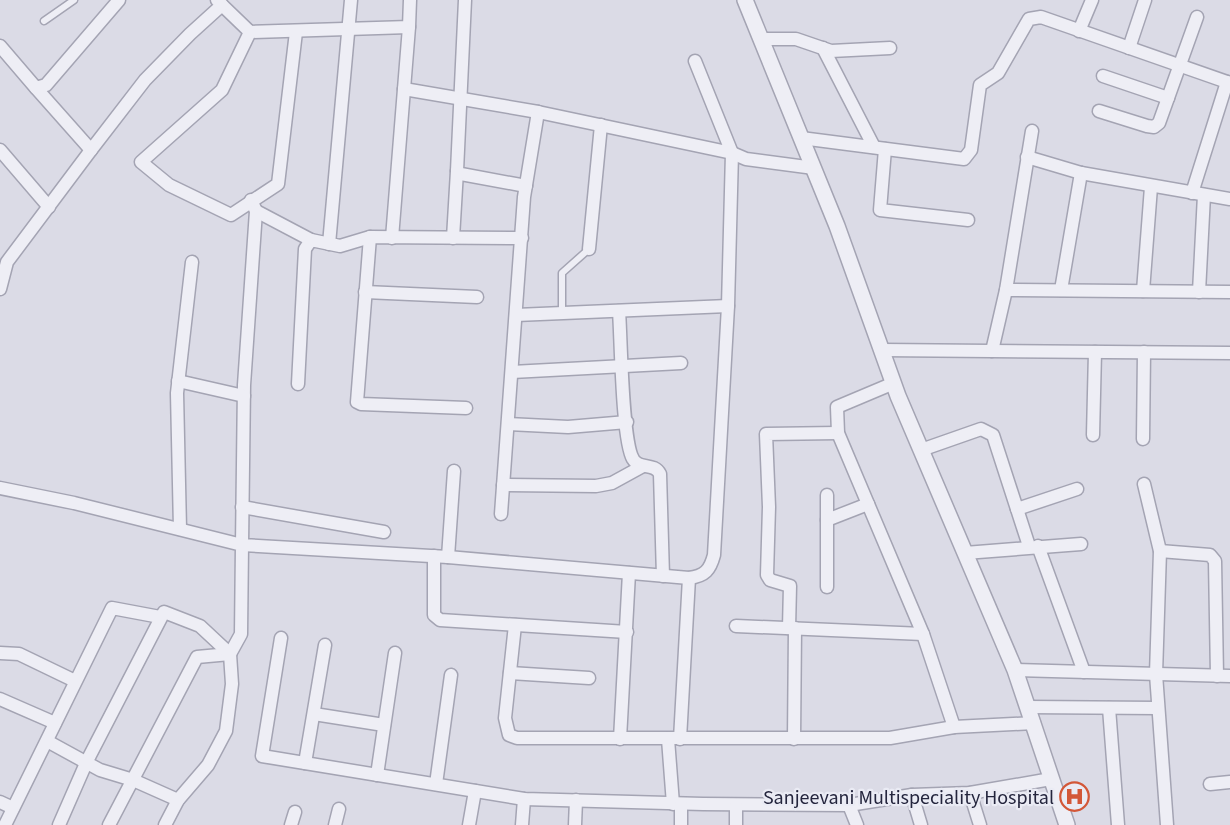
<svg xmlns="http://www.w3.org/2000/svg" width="1230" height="825" font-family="'Source Sans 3',sans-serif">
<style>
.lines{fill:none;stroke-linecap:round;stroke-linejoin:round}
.service-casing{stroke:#a4a4b3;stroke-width:9}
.minor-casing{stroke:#a4a4b3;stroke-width:15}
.tertiary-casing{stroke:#a4a4b3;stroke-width:18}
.service{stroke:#eeeef5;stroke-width:6}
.minor{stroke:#eeeef5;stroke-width:12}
.tertiary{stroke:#eeeef5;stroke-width:15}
.labels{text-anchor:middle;stroke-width:4.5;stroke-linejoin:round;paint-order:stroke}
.poi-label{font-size:20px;fill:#24253d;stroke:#eaebf4;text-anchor:end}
</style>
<rect width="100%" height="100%" fill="#dbdbe6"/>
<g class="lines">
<defs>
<g id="service">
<path d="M44,21L74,0"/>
<path d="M562,313V273L589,249"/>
</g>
<g id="minor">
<path d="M465,0L457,171L461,174L526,186"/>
<path d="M222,5L250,32L409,27L410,0"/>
<path d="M1079,31L1092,0"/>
<path d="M250,32L222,90L141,162L169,185L231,215L278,184L296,32"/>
<path d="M761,39H796L831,51L890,48"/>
<path d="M0,46L36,88L46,85L119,0"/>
<path d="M823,48L874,147"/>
<path d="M1129,48L1145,0"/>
<path d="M1103,76L1168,98"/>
<path d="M36,88L91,150"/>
<path d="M404,89L538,112L732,153L746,159L814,168"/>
<path d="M1099,111L1147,126L1154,127L1159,123L1197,17"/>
<path d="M801,138L964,159L971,150L980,85L998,73L1029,19L1041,17L1230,83"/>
<path d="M885,149L880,210L968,220"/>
<path d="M0,150L49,207"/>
<path d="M1027,157L1081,173L1230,199"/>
<path d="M1192,193L1227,82"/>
<path d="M251,200L256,211L244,385L242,545L448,557L689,578C705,576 710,570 714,555L728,306L732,153L695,61"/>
<path d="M256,211L311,240"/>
<path d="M370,237L357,402L361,404L466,408"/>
<path d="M392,238L409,27"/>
<path d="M453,238L457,171"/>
<path d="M329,244L351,0"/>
<path d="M589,249L601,125"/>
<path d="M0,289L7,262L91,150L145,80L190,34L222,5L217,0"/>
<path d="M1006,290L1230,292"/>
<path d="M1061,290L1081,173"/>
<path d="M1143,291L1151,187"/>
<path d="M365,292L477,297"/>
<path d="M1199,292L1204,195"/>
<path d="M619,311C621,338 622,441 633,459C639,470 654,462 660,474L663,576"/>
<path d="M516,315L728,306"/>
<path d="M882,350L1230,353"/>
<path d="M992,351L1006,290L1032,131"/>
<path d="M512,372L681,363"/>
<path d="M178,381L244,396"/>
<path d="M894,383L837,407L838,433L923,634L954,727L1034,723"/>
<path d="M298,384L305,249L311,240L340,246L370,237L522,238"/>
<path d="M508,424L568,427L627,422"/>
<path d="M1093,435L1095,352"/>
<path d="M1143,439L1144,352"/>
<path d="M921,450L981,429L993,435L1029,546"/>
<path d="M1144,484L1160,551L1156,674L1167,825"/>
<path d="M503,485L596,486L612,483L643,466"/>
<path d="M0,488L74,503L242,545L241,634L230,654L197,657L109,825"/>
<path d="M827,495V587"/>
<path d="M242,507L384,532"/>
<path d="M1017,509L1077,489"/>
<path d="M501,514L524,197L538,112"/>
<path d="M827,520L868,504"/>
<path d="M180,529L177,393L192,262"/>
<path d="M1038,546L1084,672"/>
<path d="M1160,551L1210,555L1215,561L1217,676"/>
<path d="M965,553L1081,544"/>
<path d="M434,556V615L440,620L627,632"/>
<path d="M448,557L454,471"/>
<path d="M515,625L505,718L509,735L517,738H890L954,727"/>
<path d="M736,626L923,634"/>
<path d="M789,628L790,586L770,580L767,575L769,507L766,434L838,433"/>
<path d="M281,638L262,756L524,799L703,804L849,805L912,795L970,793L1051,779"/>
<path d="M0,653L19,654L75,681"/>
<path d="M1015,670L1230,676"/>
<path d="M510,673L589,678"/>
<path d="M0,699L55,723"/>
<path d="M1028,707L1157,708"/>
<path d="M1109,708L1118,825"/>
<path d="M314,714L384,725"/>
<path d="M620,739L629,573"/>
<path d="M668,739L673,804"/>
<path d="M680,739L689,578"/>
<path d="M794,739L795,628"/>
<path d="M47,741L100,770L133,780L178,800"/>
<path d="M305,763L325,645"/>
<path d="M377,775L395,653"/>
<path d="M436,784L451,675"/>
<path d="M1210,784L1230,782"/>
<path d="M970,793L980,825"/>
<path d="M912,795L921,825"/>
<path d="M0,802L13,808"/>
<path d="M681,804V825"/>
<path d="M736,805V825"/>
<path d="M849,805L857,825"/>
<path d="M5,825L112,608L160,617"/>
<path d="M59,825L87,761L164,612L200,626L230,654L232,684L226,731L208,765L178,800L165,825"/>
<path d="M291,825L295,812"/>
<path d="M335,825L339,809"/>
<path d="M469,825L475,791"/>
<path d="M522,825L524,799"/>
<path d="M575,825L576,800"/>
</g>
<path id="tertiary" d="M745,0L837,226L898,396L1015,670L1067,825"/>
</defs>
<use href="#service" class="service-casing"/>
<use href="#minor" class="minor-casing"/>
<use href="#tertiary" class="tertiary-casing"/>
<use href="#service" class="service"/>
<use href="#minor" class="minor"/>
<use href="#tertiary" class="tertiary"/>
</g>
<defs>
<symbol id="hospital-ring" viewBox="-11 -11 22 22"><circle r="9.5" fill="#eaebf4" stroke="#d35738" stroke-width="1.5"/><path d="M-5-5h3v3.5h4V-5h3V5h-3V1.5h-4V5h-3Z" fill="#d35738"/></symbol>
</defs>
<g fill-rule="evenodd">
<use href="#hospital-ring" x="1058" y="780" width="33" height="33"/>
</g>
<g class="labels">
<g class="poi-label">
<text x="1054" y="804">Sanjeevani Multispeciality Hospital</text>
</g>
</g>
</svg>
